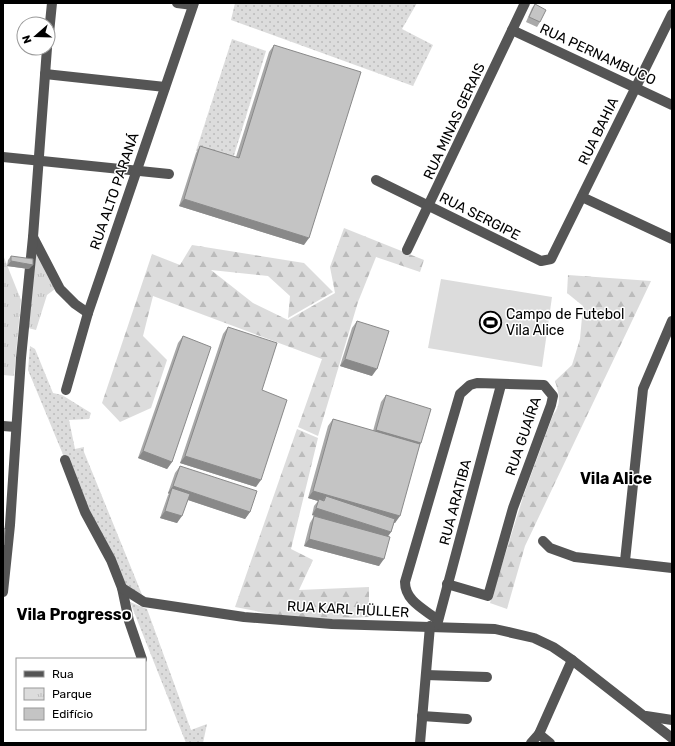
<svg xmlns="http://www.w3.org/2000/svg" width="675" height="746" font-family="Rubik,sans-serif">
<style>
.grass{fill:url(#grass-dots)}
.forest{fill:url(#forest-firs)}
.park{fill:url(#park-tufts)}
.garden{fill:#dcdcdc}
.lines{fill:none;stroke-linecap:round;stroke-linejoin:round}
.minor{stroke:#555;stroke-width:10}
.wall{fill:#a9a9a9}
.shaded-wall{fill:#898989}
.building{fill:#c4c4c4;stroke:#898989}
.labels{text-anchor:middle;stroke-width:3;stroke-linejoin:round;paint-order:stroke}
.street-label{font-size:14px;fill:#000;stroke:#fff}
.poi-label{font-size:14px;fill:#000;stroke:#fff;text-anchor:start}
.quarter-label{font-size:16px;font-weight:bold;fill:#000;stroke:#fff}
</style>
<defs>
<pattern id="grass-dots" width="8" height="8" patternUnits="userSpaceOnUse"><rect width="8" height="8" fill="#dcdcdc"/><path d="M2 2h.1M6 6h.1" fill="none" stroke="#bbb" stroke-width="1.8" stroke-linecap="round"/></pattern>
<pattern id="forest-firs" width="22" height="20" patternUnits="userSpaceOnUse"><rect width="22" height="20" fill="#dcdcdc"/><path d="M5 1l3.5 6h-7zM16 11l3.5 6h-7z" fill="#bbb"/></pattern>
<pattern id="park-tufts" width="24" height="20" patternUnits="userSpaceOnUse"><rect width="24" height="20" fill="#dcdcdc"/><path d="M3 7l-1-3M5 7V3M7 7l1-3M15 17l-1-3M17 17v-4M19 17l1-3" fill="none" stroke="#bbb"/></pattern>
</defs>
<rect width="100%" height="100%" fill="#fff"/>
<g class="grass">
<path d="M235,3H417L402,29L433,45L413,86L231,20Z"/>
<path d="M232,39L266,51L232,162L196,151Z"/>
<path d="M30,346L35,349L53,393L62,395L91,413L89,419L69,420L75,449L84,447V452L143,597L124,586L86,510L28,370Z"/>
<path d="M130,602L147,609L191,730L207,724L203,743H186Z"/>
</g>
<g class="forest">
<path d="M344,228L424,260L420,272L376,257L358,302L318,436L298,427L322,359L153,296L143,336L167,360L151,408L120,422L102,403L152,254L180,265L192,245L304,263L333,292L288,318L290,296L268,276L211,270L253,303L288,320L335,293L330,267Z"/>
<path d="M568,275L651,281L525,546L507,609L490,603L524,494L553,415C562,404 559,394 555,381L572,365L580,339L583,306L567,293Z"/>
<path d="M297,429L318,438L291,549L313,560L299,590L369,587V617L335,619L286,617L235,607Z"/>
</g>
<g class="park">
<path d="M33,244L55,289L47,295L36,330L24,327Z"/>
<path d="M3,255L21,300L14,376L3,375Z"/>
</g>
<path class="garden" d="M441,279L552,297L542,367L428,348Z"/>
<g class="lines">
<g class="minor">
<path d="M177,3L193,5"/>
<path d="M512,30L672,105"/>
<path d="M48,43L52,3"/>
<path d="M45,74L165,87"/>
<path d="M3,157L169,174"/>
<path d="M376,180L541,261L551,259L672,14"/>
<path d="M582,197L672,239"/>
<path d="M33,237L60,289L75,304L88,313"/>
<path d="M407,250L525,3"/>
<path d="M66,390L88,313L194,3"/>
<path d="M3,426L16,427"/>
<path d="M65,460L85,512L111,560L122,588L129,621L142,659"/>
<path d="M543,541L550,548L575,557L672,568"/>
<path d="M625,561L643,389L672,321"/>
<path d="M122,588L144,602L244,617L332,624L495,629L534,638L553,647L572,660L672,738"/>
<path d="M3,592L10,525L21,358L33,237L47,48"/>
<path d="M438,620C424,609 405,601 405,582L460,394L470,385L477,383L544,385L553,396L551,405L513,508L488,596L447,584"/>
<path d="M437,625L501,385"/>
<path d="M426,675L487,677"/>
<path d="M422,716L467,719"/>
<path d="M646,716L672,720"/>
<path d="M539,734L550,743"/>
<path d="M420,743L430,626"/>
<path d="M531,743L539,734L572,660"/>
</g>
</g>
<g class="wall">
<path d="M535,4L540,22L537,27L526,22L532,8Z"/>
<path d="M274,45L304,245L179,206L196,153L200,146L236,157L269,52Z"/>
<path d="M11,256L29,269L7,266L8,260Z"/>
<path d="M357,321L372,376L340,366L352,328Z"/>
<path d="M228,327L262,390L256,487L180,463L223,334Z"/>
<path d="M183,336L172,462L167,469L138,458L178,343Z"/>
<path d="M386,395L421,443L420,444L395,523H394L391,532L388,536L379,566L304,546L310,523L314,516L319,517L312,515L314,506L318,501L308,498L328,426L333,419L373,431L381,402Z"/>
<path d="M180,466L250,512L245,519L188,500L177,523L160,518L168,495L169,494L168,493L175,473Z"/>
</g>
<g class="shaded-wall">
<path d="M184,199L309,238L304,245L179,206Z"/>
<path d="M11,261L33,265L29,269L7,266Z"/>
<path d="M345,359L377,369L372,376L340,366Z"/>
<path d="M376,430L421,443L416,450L371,437Z"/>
<path d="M143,451L172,462L167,469L138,458Z"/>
<path d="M185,456L261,480L256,487L180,463Z"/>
<path d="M173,486L250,512L245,519L170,494L172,488L169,494L168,493Z"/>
<path d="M313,491L400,516L395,523L323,502L326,496L322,502L319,499L318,501L308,498Z"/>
<path d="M316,508L391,532L386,539L312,515Z"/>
<path d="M165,511L182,516L177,523L160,518Z"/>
<path d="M309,539L384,559L379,566L304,546Z"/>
</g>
<g class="building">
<path d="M535,4L546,10L540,22L529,17Z"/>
<path d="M274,45L361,72L309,238L184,199L200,146L239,158Z"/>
<path d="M11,256L33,259V265L11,261Z"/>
<path d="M357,321L389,331L377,369L345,359Z"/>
<path d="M228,327L277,343L262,390L287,400L261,480L185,456Z"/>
<path d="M183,336L211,347L172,462L143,451Z"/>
<path d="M386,395L431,409L421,443L376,430Z"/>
<path d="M333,419L420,444L400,516L313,491Z"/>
<path d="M180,466L257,491L250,512L173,486Z"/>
<path d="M172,488L190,494L182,516L165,511Z"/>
<path d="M326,496L395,519L391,532L316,508L319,499L324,501Z"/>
<path d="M314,516L390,537L384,559L309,539Z"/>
<path d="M3,528L5,529L4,545L3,544Z"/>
</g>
<defs>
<symbol id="stadium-ring" viewBox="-11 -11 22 22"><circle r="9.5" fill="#fff" stroke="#000" stroke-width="1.5"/><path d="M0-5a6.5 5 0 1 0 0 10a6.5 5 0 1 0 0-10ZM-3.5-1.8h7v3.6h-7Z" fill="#000"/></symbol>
</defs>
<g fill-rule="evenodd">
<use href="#stadium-ring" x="478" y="310" width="25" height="25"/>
</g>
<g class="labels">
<g class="street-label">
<text transform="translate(598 54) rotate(25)" y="5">RUA PERNAMBUCO</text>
<text transform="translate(454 121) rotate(-65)" y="5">RUA MINAS GERAIS</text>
<text transform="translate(598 131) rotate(-64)" y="5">RUA BAHIA</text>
<text transform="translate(114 191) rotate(-71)" y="5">RUA ALTO PARANÁ</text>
<text transform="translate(480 216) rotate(27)" y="5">RUA SERGIPE</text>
<text transform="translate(523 436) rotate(-71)" y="5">RUA GUAÍRA</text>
<text transform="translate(455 502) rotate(-75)" y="5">RUA ARATIBA</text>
<text transform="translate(348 609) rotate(3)" y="5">RUA KARL HÜLLER</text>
</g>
<g class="poi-label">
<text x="506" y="319">Campo de Futebol<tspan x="506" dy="16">Vila Alice</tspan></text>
</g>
<g class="quarter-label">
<text x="616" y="484">Vila Alice</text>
<text x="74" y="620">Vila Progresso</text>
</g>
</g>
<rect width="675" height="746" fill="none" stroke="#000000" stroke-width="8"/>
<rect x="16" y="658" width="130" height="72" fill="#ffffff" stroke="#999999"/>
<rect x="24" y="671" width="20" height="6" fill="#555555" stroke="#999999"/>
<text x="52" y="678" font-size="12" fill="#000000">Rua</text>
<rect x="24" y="688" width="20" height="12" fill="url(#park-tufts)" stroke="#999999"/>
<text x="52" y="698" font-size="12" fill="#000000">Parque</text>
<rect x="24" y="708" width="20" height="12" fill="#c4c4c4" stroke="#999999"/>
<text x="52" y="718" font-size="12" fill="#000000">Edifício</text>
<g transform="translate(36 36) rotate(250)"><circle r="19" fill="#ffffff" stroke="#999999"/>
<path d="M0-3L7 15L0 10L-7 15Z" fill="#000000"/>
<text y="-6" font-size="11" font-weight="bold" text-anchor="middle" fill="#000000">N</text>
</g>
</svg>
